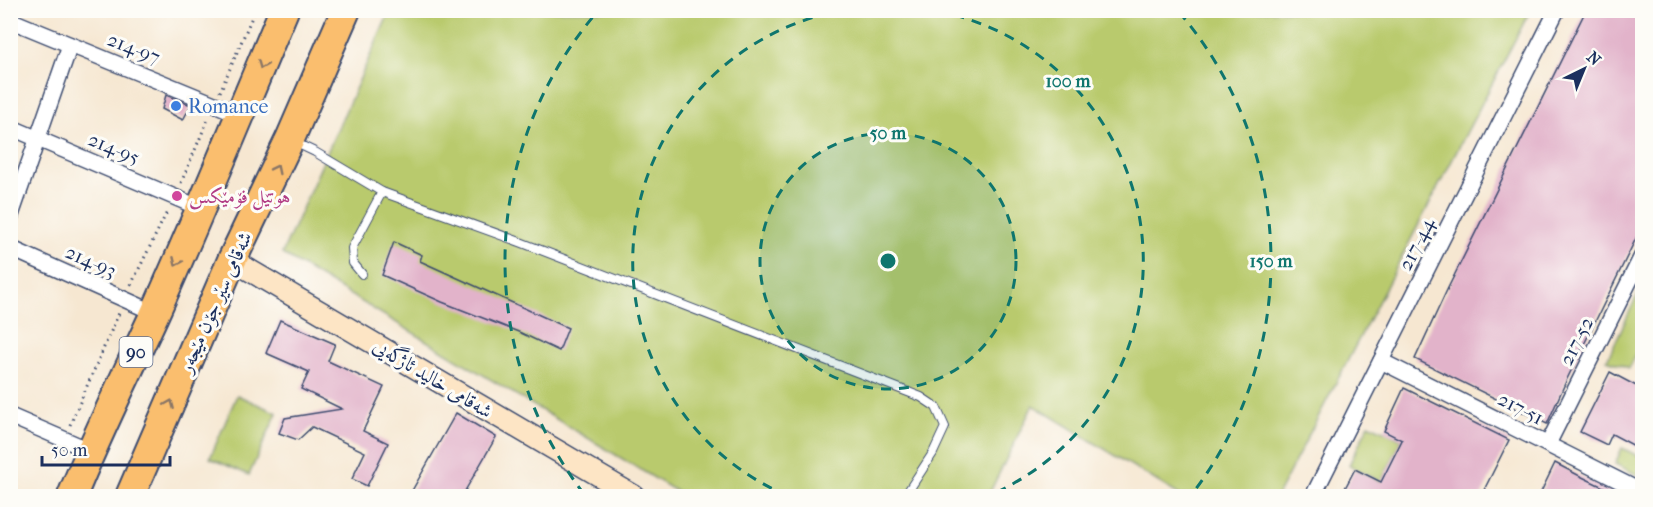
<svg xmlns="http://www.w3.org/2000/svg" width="1653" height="507" font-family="'IM FELL French Canon',Amiri,serif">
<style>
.green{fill:#b9ca6d;stroke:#6a7c66;stroke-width:1.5}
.building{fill:#e2b3ca}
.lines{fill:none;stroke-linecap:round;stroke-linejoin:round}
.lane-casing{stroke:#3c4b6f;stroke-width:10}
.street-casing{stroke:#3c4b6f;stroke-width:18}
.secondary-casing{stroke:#3c4b6f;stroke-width:24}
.highway-casing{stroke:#3c4b6f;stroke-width:32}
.path{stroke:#3c4b6f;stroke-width:3;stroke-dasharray:1.5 4.5;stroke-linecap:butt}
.lane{stroke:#fff;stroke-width:8}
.street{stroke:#fff;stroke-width:15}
.secondary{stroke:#fde5c5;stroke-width:21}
.highway{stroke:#fabe6e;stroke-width:28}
.oneway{stroke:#8a7666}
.ring{fill:none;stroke:#0f766e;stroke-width:3;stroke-dasharray:10 8}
.shop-dot{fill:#3f7fe0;stroke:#fdfcf7;stroke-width:2}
.hotel-dot{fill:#d1479c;stroke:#fdfcf7;stroke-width:2}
.labels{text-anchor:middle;stroke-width:6;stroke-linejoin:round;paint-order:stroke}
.shield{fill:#fdfcf7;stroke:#5f6c8c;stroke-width:1.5}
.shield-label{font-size:18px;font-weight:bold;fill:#1b2f5e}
.street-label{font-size:20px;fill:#1b2f5e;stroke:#fdfcf7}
.shop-label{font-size:20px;fill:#366cbe;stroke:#fdfcf7;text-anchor:start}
.hotel-label{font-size:20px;fill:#b23c85;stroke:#fdfcf7;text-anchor:start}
.centre{fill:#0f766e;stroke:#fdfcf7;stroke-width:3}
.ring-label{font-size:18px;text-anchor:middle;font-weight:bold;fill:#0f766e;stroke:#fdfcf7;stroke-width:6;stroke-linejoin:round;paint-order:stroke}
</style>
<rect width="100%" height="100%" fill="#fdfcf7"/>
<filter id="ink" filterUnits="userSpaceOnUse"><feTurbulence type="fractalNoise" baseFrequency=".0167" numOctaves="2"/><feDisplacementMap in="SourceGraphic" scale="12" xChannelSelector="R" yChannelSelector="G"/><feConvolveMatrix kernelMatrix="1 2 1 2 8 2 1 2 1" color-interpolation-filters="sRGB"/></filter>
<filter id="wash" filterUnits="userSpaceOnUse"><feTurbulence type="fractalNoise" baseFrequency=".008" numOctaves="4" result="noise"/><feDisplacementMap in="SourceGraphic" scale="24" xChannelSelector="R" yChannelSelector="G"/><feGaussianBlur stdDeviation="1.35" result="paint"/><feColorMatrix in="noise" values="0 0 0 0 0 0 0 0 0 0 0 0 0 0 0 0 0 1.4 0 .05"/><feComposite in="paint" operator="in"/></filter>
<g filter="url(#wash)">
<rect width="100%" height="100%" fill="#f6e7d1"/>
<g class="green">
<path d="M390,11H1530L1277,496H1181L1033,405L988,496H684L282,254Z"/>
<path d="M1642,285V340L1629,368L1607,360Z"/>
<path d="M237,395L277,413L249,475L210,458Z"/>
<path d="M1369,424L1402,440L1381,482L1349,465Z"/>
<path d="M1622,448L1642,458V477L1615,464Z"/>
</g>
<g id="blocks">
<g class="building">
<path d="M1586,10H1642V226L1567,379L1547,424L1415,359L1447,290Z"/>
<path d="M166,95L191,105L183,120L162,109Z"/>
<path d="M394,242L422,255L420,261L568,328L559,351L521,333L442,302L382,275Z"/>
<path d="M280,320L335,344L328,361L384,387L363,431L388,443L367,486L352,479L365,452L312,427L298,440L279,433L285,418L342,409L301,389L309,372L266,353Z"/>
<path d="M1610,372L1642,389V450L1612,434L1607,445L1580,432Z"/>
<path d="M1404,388L1509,440L1481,496H1341L1355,469L1381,482L1402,440L1384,431Z"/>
<path d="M456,413L496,437L462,496H409Z"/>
<path d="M1555,463L1578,475L1622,496H1539Z"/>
</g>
</g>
</g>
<g filter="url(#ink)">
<use href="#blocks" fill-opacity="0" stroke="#3c4b6f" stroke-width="1.5"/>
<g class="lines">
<defs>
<g id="lane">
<path d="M294,142L315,152L382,192L520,242L921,397L936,407L945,427L933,453L905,496"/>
<path d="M362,274L353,263L352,248L382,192"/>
</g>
<g id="street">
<path d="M10,20L241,115"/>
<path d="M10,127L200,208"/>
<path d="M10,218L70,45"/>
<path d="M10,248L155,313"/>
<path d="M1381,361L1642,492"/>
<path d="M10,416L91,451"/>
<path d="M1548,444L1642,256"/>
<path d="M1313,496L1557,10"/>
</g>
<path id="secondary" d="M232,260L634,496"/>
<g id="highway">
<path d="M72,496C97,434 127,374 155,313C200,213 241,112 284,10"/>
<path d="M130,496L232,260L290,139L346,10"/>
</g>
</defs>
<use href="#lane" class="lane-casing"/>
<use href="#street" class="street-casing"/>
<use href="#secondary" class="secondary-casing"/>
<use href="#highway" class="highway-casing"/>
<g class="path">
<path d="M220,92L255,10"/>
<path d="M181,183L209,117"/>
<path d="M131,285L168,210"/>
<path d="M70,425L119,313"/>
</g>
<use href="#lane" class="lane"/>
<use href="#street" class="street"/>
<use href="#secondary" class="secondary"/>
<use href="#highway" class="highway"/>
</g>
<defs><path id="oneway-chevron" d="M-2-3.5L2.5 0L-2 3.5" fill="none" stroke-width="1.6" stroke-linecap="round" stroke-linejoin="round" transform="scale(1.5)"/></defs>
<g class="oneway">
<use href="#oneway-chevron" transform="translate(262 65) rotate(112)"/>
<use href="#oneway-chevron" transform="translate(276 169) rotate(-64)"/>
<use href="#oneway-chevron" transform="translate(177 262) rotate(114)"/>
<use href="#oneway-chevron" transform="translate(170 404) rotate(-67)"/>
</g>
</g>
<circle cx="888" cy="261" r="128" fill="#0f766e" fill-opacity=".12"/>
<g class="ring">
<circle cx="888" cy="261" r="128"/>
<path d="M788 496A255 255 0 0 1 839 11M937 11A255 255 0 0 1 988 496"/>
<path d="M584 494A383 383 0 0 1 597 12M1179 12A383 383 0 0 1 1192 494"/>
</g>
<circle class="shop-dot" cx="176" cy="106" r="6"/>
<circle class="hotel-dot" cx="177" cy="196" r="6"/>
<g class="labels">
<rect class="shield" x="119.5" y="337" width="33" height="30" rx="4.5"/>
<g class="shield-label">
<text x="136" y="358">90</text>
</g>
<g class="street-label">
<text transform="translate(134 48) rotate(22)" y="7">214-97</text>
<text transform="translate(114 148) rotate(23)" y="7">214-95</text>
<text transform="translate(1416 244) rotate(-63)" y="7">217-44</text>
<text transform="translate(91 261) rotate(24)" y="7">214-93</text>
<text transform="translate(215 302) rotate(-66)" y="7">شەقامی سێر جۆن مێجەر</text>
<text transform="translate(1576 341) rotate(-63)" y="7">217-52</text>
<text transform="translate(433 378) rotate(31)" y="7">شەقامی خالید ئاژگەیی</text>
<text transform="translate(1521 408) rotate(27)" y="7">217-51</text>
</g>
<g class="shop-label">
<text x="188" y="113">Romance</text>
</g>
<g class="hotel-label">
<text x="189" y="203">هوتێل فۆمێکس</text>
</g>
</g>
<circle cx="888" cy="261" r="9" class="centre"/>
<g class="ring-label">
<text x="1068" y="87">100 m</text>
<text x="888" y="139">50 m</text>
<text x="1271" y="267">150 m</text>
</g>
<rect width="1653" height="507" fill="none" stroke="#fdfcf7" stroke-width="36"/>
<g transform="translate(1584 69) rotate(43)" stroke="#fdfcf7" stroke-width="4.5" paint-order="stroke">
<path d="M0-4.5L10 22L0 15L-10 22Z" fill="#1b2f5e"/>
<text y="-9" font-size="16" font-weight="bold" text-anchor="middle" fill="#1b2f5e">N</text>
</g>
<path d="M42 456v9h128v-9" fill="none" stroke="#1b2f5e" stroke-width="3"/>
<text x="51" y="456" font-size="18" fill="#1b2f5e" stroke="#fdfcf7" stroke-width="4.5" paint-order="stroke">50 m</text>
</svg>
